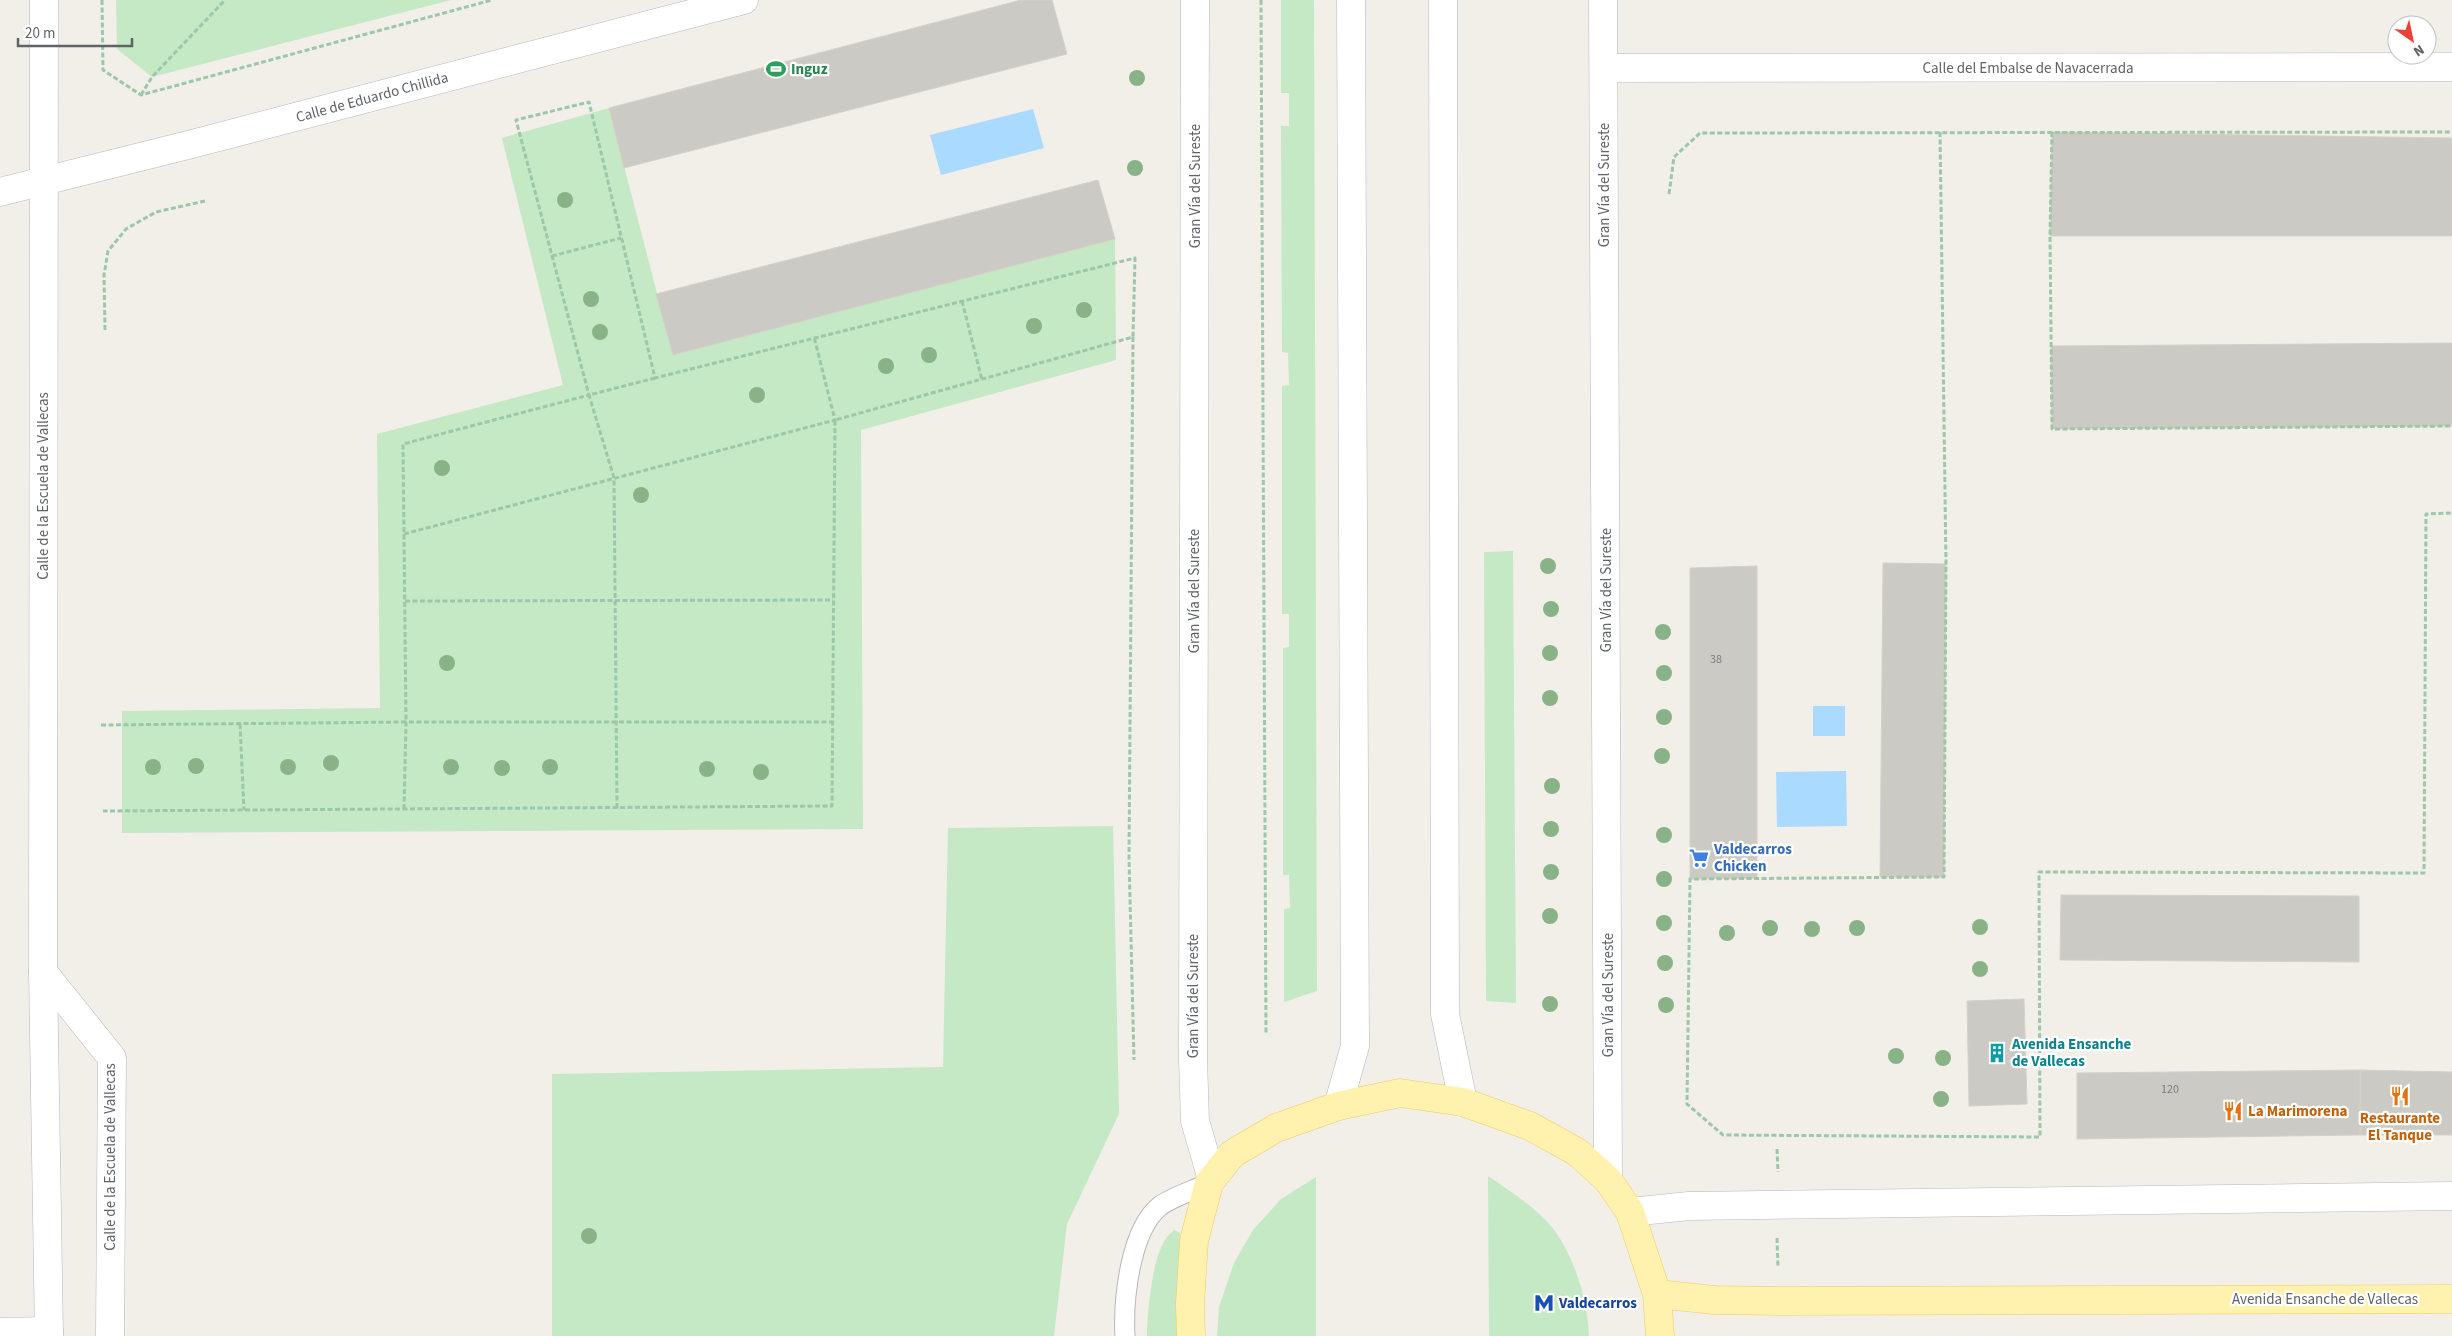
<svg xmlns="http://www.w3.org/2000/svg" width="2452" height="1336" font-family="'Source Sans 3',sans-serif">
<style>
.green{fill:#c5e8c5}
.water{fill:#aadaff}
.building{fill:#cccac5;stroke:#d6d1c6}
.lines{fill:none;stroke-linecap:round;stroke-linejoin:round}
.service-casing{stroke:#b5b8bc;stroke-width:21}
.minor-casing{stroke:#b5b8bc;stroke-width:29}
.tertiary-casing{stroke:#b5b8bc;stroke-width:29}
.primary-casing{stroke:#f2c960;stroke-width:29}
.path{stroke:#9cc7a9;stroke-width:3;stroke-dasharray:5 2.5;stroke-linecap:butt}
.service{stroke:#fff;stroke-width:19}
.minor{stroke:#fff;stroke-width:28}
.tertiary{stroke:#fff;stroke-width:28}
.primary{stroke:#fff2af;stroke-width:28}
.tree{fill:#89b387}
.labels{text-anchor:middle;stroke-width:4.5;stroke-linejoin:round;paint-order:stroke}
.number-label{font-size:12px;fill:#7a7d7f}
.street-label{font-size:15px;fill:#5f6368;stroke:#fff}
.leisure-label{font-size:15px;font-weight:bold;fill:#27864d;stroke:#fff;text-anchor:start}
.shop-label{font-size:15px;font-weight:bold;fill:#366cbe;stroke:#fff;text-anchor:start}
.culture-label{font-size:15px;font-weight:bold;fill:#0d838f;stroke:#fff;text-anchor:start}
.food-label{font-size:15px;font-weight:bold;fill:#c56008;stroke:#fff;text-anchor:start}
.transit-label{font-size:15px;font-weight:bold;fill:#164399;stroke:#fff;text-anchor:start}
</style>
<rect width="100%" height="100%" fill="#f1efe8"/>
<g class="green">
<path d="M116,0H451L152,77L117,49Z"/>
<path d="M1281,0H1314L1317,991L1284,1002V909L1290,908L1289,875H1283V648L1289,647V614H1282V386L1289,385L1288,353L1282,352L1281,126H1289V93H1281Z"/>
<path d="M609,108L673,355L1115,239L1116,360L861,430L863,829L122,833V711L380,708L377,434L563,385L502,138Z"/>
<path d="M1513,551L1516,1003L1486,1001L1484,552Z"/>
<path d="M1113,826L1119,1114L1067,1224L1054,1336H552V1074L943,1067L948,828Z"/>
<path d="M1488,1176C1511,1192 1537,1208 1554,1230C1575,1258 1588,1302 1589,1336H1489Z"/>
<path d="M1316,1177V1336H1217L1219,1307L1234,1263L1253,1230L1281,1199Z"/>
<path d="M1174,1230L1180,1233L1179,1336H1147C1147,1314 1152,1261 1164,1242C1166,1237 1171,1233 1174,1230Z"/>
</g>
<g class="water">
<path d="M1033,109L1044,148L941,175L930,135Z"/>
<rect x="1813" y="706" width="32" height="30"/>
<path d="M1846,771L1847,826L1777,827L1776,772Z"/>
</g>
<g class="building">
<path d="M1021,0H1052L1067,54L624,168L609,108Z"/>
<path d="M2052,132L2452,138V236H2050Z"/>
<path d="M1098,180L1115,239L673,355L656,294Z"/>
<path d="M2452,343V426L2052,429L2051,346Z"/>
<path d="M1883,563L1946,564L1944,877H1880Z"/>
<path d="M1757,566V878L1690,879V568Z"/>
<path d="M2061,895L2359,896V962L2060,960Z"/>
<path d="M2024,999L2027,1104L1969,1106L1967,1001Z"/>
<path d="M2360,1070L2452,1072V1135H2360Z"/>
<path d="M2360,1070V1135L2077,1139V1073Z"/>
</g>
<g class="lines">
<defs>
<path id="service" d="M1125,1336C1123,1300 1130,1230 1160,1206C1172,1197 1195,1190 1209,1183"/>
<g id="minor">
<path d="M44,0L43,972L49,1336"/>
<path d="M1443,0L1445,1014L1463,1102"/>
<path d="M1604,68L2452,67"/>
<path d="M0,192L192,144L744,0"/>
<path d="M43,972L112,1058L110,1336"/>
<path d="M1338,1106L1355,1046L1351,0"/>
<path d="M0,1332L49,1331"/>
</g>
<g id="tertiary">
<path d="M1195,0L1193,1060L1195,1121L1212,1179"/>
<path d="M1603,0L1608,1180"/>
<path d="M1630,1212L1689,1206L2452,1196"/>
</g>
<g id="primary">
<path d="M1657,1294L1714,1300L1778,1301L2452,1299"/>
<path d="M1191,1336L1190,1304L1194,1241L1209,1183L1232,1154L1276,1128L1338,1106L1400,1093L1463,1102L1530,1126L1577,1152L1608,1180L1630,1212L1657,1294L1660,1336"/>
</g>
</defs>
<use href="#service" class="service-casing"/>
<use href="#minor" class="minor-casing"/>
<use href="#tertiary" class="tertiary-casing"/>
<use href="#primary" class="primary-casing"/>
<g class="path">
<path d="M102,0L103,70L141,95L492,0"/>
<path d="M1261,0L1266,1033"/>
<path d="M141,95L152,77L225,0"/>
<path d="M1940,132L1946,564L1944,877L1690,879L1687,1104L1723,1135L2040,1137L2039,872L2424,873L2426,514L2452,513"/>
<path d="M2052,132L2050,236L2052,429L2452,426"/>
<path d="M1669,194L1674,157L1700,133L2452,132"/>
<path d="M552,256L621,238"/>
<path d="M962,301L982,380"/>
<path d="M105,330L104,275L108,251L126,229L156,212L205,201"/>
<path d="M1133,337L1129,858L1134,1060"/>
<path d="M404,534L835,420L814,337"/>
<path d="M405,601L833,600"/>
<path d="M240,724L244,810"/>
<path d="M101,725L406,722L403,444L589,395L516,120L589,102L655,378L1135,258L1133,337L835,420L832,806L103,811"/>
<path d="M617,808L614,478L589,395L655,378"/>
<path d="M404,809L406,722H832"/>
<path d="M1777,1149L1778,1172"/>
<path d="M1777,1238L1778,1267"/>
</g>
<use href="#service" class="service"/>
<use href="#minor" class="minor"/>
<use href="#tertiary" class="tertiary"/>
<use href="#primary" class="primary"/>
</g>
<g class="tree">
<circle cx="1137" cy="78" r="8"/>
<circle cx="1135" cy="168" r="8"/>
<circle cx="565" cy="200" r="8"/>
<circle cx="591" cy="299" r="8"/>
<circle cx="1084" cy="310" r="8"/>
<circle cx="1034" cy="326" r="8"/>
<circle cx="600" cy="332" r="8"/>
<circle cx="929" cy="355" r="8"/>
<circle cx="886" cy="366" r="8"/>
<circle cx="757" cy="395" r="8"/>
<circle cx="442" cy="468" r="8"/>
<circle cx="641" cy="495" r="8"/>
<circle cx="1548" cy="566" r="8"/>
<circle cx="1551" cy="609" r="8"/>
<circle cx="1663" cy="632" r="8"/>
<circle cx="1550" cy="653" r="8"/>
<circle cx="447" cy="663" r="8"/>
<circle cx="1664" cy="673" r="8"/>
<circle cx="1550" cy="698" r="8"/>
<circle cx="1664" cy="717" r="8"/>
<circle cx="1662" cy="756" r="8"/>
<circle cx="331" cy="763" r="8"/>
<circle cx="196" cy="766" r="8"/>
<circle cx="153" cy="767" r="8"/>
<circle cx="288" cy="767" r="8"/>
<circle cx="451" cy="767" r="8"/>
<circle cx="550" cy="767" r="8"/>
<circle cx="502" cy="768" r="8"/>
<circle cx="707" cy="769" r="8"/>
<circle cx="761" cy="772" r="8"/>
<circle cx="1552" cy="786" r="8"/>
<circle cx="1551" cy="829" r="8"/>
<circle cx="1664" cy="835" r="8"/>
<circle cx="1551" cy="872" r="8"/>
<circle cx="1664" cy="879" r="8"/>
<circle cx="1550" cy="916" r="8"/>
<circle cx="1664" cy="923" r="8"/>
<circle cx="1980" cy="927" r="8"/>
<circle cx="1770" cy="928" r="8"/>
<circle cx="1857" cy="928" r="8"/>
<circle cx="1812" cy="929" r="8"/>
<circle cx="1727" cy="933" r="8"/>
<circle cx="1665" cy="963" r="8"/>
<circle cx="1980" cy="969" r="8"/>
<circle cx="1550" cy="1004" r="8"/>
<circle cx="1666" cy="1005" r="8"/>
<circle cx="1896" cy="1056" r="8"/>
<circle cx="1943" cy="1058" r="8"/>
<circle cx="1941" cy="1099" r="8"/>
<circle cx="589" cy="1236" r="8"/>
</g>
<defs>
<symbol id="stadium-bare" viewBox="-9 -9 18 18"><path d="M0-5a6.5 5 0 1 0 0 10a6.5 5 0 1 0 0-10ZM-3.5-1.8h7v3.6h-7Z" fill="#2e9e5b" stroke="#fff" stroke-width="2.5" paint-order="stroke"/></symbol>
<symbol id="supermarket-bare" viewBox="-9 -9 18 18"><path d="M-6-5.5h2.5l.6 2H6L4.5 2H-2.5L-4.4-4H-6ZM-1.5 3.2a1.3 1.3 0 1 0 .1 0ZM3 3.2a1.3 1.3 0 1 0 .1 0Z" fill="#3f7fe0" stroke="#fff" stroke-width="2.5" paint-order="stroke"/></symbol>
<symbol id="building-bare" viewBox="-9 -9 18 18"><path d="M-4-6H4V6H1V3H-1V6H-4ZM-2.5-4.3h1.7v1.8h-1.7ZM.8-4.3h1.7v1.8H.8ZM-2.5-1h1.7V.8h-1.7ZM.8-1h1.7V.8H.8Z" fill="#0f9aa8" stroke="#fff" stroke-width="2.5" paint-order="stroke"/></symbol>
<symbol id="restaurant-bare" viewBox="-9 -9 18 18"><path d="M-5-6h1v4h1v-4h1v4h1v-4h1v5L-1.5 .5V6h-2V.5L-5-1ZM5-6V6H3V1.5H1.5Q1.5-4 5-6Z" fill="#e8710a" stroke="#fff" stroke-width="2.5" paint-order="stroke"/></symbol>
<symbol id="metro-bare" viewBox="-9 -9 18 18"><path d="M-5.5 5V-5H-3L0 0L3-5H5.5V5H3V-.5L0 4L-3-.5V5Z" fill="#1a4fb4" stroke="#fff" stroke-width="2.5" paint-order="stroke"/></symbol>
</defs>
<g fill-rule="evenodd">
<use href="#stadium-bare" x="762" y="55" width="28" height="28"/>
<use href="#supermarket-bare" x="1685" y="844" width="28" height="28"/>
<use href="#building-bare" x="1983" y="1039" width="28" height="28"/>
<use href="#restaurant-bare" x="2386" y="1082" width="28" height="28"/>
<use href="#restaurant-bare" x="2219" y="1097" width="28" height="28"/>
<use href="#metro-bare" x="1530" y="1289" width="28" height="28"/>
</g>
<g class="labels">
<g class="number-label">
<text x="1716" y="663">38</text>
<text x="2170" y="1093">120</text>
</g>
<g class="street-label">
<text x="2028" y="73">Calle del Embalse de Navacerrada</text>
<text transform="translate(372 97) rotate(-15)" y="5">Calle de Eduardo Chillida</text>
<text transform="translate(1604 185) rotate(-90)" y="5">Gran Vía del Sureste</text>
<text transform="translate(1195 186) rotate(-90)" y="5">Gran Vía del Sureste</text>
<text transform="translate(43 486) rotate(-90)" y="5">Calle de la Escuela de Vallecas</text>
<text transform="translate(1606 590) rotate(-90)" y="5">Gran Vía del Sureste</text>
<text transform="translate(1194 591) rotate(-90)" y="5">Gran Vía del Sureste</text>
<text transform="translate(1608 995) rotate(-90)" y="5">Gran Vía del Sureste</text>
<text transform="translate(1193 996) rotate(-90)" y="5">Gran Vía del Sureste</text>
<text transform="translate(110 1157) rotate(-90)" y="5">Calle de la Escuela de Vallecas</text>
<text x="2325" y="1304">Avenida Ensanche de Vallecas</text>
</g>
<g class="leisure-label">
<text x="791" y="74">Inguz</text>
</g>
<g class="shop-label">
<text x="1714" y="854">Valdecarros<tspan x="1714" dy="17">Chicken</tspan></text>
</g>
<g class="culture-label">
<text x="2012" y="1049">Avenida Ensanche<tspan x="2012" dy="17">de Vallecas</tspan></text>
</g>
<g class="food-label">
<text x="2248" y="1116">La Marimorena</text>
<text x="2400" y="1123" text-anchor="middle">Restaurante<tspan x="2400" dy="17">El Tanque</tspan></text>
</g>
<g class="transit-label">
<text x="1559" y="1308">Valdecarros</text>
</g>
</g>
<g transform="translate(2412 40) rotate(147)"><circle r="24" fill="#ffffff" stroke="#bfc1c3"/>
<path d="M0-4L9 19L0 12L-9 19Z" fill="#ea4335"/>
<text y="-8" font-size="14" font-weight="bold" text-anchor="middle" fill="#5f6368">N</text>
</g>
<path d="M18 38v8h114v-8" fill="none" stroke="#5f6368" stroke-width="2.5"/>
<text x="25" y="38" font-size="15" fill="#5f6368" stroke="#ffffff" stroke-width="4" paint-order="stroke">20 m</text>
</svg>
